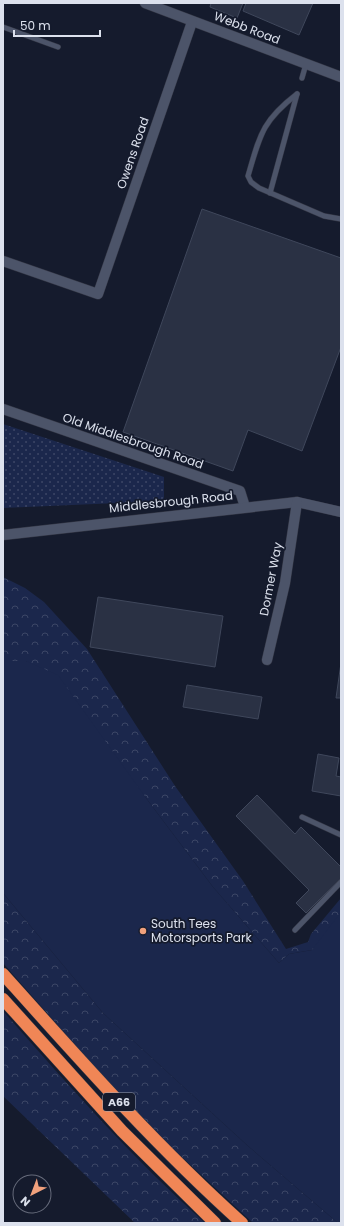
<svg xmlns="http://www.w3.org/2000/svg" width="344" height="1226" font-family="Poppins,sans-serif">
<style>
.grass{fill:url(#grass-dots)}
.forest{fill:url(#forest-crowns)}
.pitch{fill:#1b274c}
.building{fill:#2a3144;stroke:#3f475b}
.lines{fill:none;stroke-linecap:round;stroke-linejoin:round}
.lane-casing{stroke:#333644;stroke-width:6}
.street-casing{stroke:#333644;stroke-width:11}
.highway-casing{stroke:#333644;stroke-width:13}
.lane{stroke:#4c5469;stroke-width:5}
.street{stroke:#4c5469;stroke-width:10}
.highway{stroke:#f08656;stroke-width:12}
.poi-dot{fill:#f1a17d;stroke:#151b2d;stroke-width:1.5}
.labels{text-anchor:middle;stroke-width:3.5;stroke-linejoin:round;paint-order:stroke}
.shield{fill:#151b2d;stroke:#a0a6b3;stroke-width:1}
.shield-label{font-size:11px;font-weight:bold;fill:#dce1ed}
.street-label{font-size:12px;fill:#dce1ed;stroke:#151b2d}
.poi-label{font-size:12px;fill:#dce1ed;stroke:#151b2d;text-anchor:start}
</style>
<defs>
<pattern id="grass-dots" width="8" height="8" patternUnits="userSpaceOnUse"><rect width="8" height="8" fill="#1b274c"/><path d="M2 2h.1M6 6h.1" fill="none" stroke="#3c4666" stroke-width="1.8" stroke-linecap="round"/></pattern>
<pattern id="forest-crowns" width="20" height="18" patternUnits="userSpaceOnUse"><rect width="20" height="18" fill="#1b274c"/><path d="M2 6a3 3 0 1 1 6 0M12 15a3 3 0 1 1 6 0" fill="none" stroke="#3c4666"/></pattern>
</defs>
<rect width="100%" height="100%" fill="#151b2d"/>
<path class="grass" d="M3,424L164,477V501L3,508Z"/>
<g class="forest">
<path d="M3,577L25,588L44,602L87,649L175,786L243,881L286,949L308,942L311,934L341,898V925L312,950L289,954L279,963L213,887L146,798L26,661H3Z"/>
<path d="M3,893L103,1013L248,1146L338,1223H253L170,1146L99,1072L3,963Z"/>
<path d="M3,1011C67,1084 132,1158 205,1223H135L3,1096Z"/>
</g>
<path class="pitch" d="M3,661H26L58,675L146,798L213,887L279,963L289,954L312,950L341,912V1223H338L248,1146L103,1013L3,893Z"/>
<g class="building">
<path d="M211,3H243L237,18L210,7Z"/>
<path d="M246,3H313L299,35L243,11Z"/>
<path d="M202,209L341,258V347L302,451L248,430L233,471L123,432Z"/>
<path d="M98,597L223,616L215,667L90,647Z"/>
<path d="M341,663V698H336Z"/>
<path d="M187,685L262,697L258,719L183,707Z"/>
<path d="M318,754L339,758L336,776L341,777V796L312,791Z"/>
<path d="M257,795L295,834L301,827L341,867V878L306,913L296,903L309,890L236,816Z"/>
</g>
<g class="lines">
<defs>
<g id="lane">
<path d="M3,27L58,47"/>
<path d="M302,78L306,64"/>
<path d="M297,94C262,121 260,135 248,176L251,182L259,188L324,216L341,219"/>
<path d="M270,193L297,94"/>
<path d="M302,817L341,835"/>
<path d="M295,930L341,882"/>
</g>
<g id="street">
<path d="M145,3L341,77"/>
<path d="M3,261L98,294L192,22"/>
<path d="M3,409L240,491L245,507"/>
<path d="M3,535L297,502L341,512"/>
<path d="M267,660L285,583L297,502"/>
</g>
<g id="highway">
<path d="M3,974C80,1060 156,1146 242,1223"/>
<path d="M3,999L122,1131L215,1223"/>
</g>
</defs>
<use href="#lane" class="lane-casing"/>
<use href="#street" class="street-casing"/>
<use href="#highway" class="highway-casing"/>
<use href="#lane" class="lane"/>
<use href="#street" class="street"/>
<use href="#highway" class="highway"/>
</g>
<circle class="poi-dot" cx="143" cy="931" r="4"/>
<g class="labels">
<rect class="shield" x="103" y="1093" width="32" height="18" rx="3"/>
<g class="shield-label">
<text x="119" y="1106">A66</text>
</g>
<g class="street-label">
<text transform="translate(247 28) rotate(21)" y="4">Webb Road</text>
<text transform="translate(133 153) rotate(-71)" y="4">Owens Road</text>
<text transform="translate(133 441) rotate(19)" y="4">Old Middlesbrough Road</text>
<text transform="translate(171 502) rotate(-6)" y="4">Middlesbrough Road</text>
<text transform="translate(271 579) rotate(-79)" y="4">Dormer Way</text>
</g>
<g class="poi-label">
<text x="151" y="928">South Tees<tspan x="151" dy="14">Motorsports Park</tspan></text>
</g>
</g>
<rect width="344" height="1226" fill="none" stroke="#dce1ed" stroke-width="8"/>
<g transform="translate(32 1194) rotate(222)"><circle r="19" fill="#151b2d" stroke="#656a7a"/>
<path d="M0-3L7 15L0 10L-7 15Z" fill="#f1a17d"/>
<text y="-6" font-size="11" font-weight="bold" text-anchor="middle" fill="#dce1ed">N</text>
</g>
<path d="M14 30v6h86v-6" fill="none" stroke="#dce1ed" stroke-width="2"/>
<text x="20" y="30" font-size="12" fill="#dce1ed" stroke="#151b2d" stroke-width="3" paint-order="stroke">50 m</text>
</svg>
